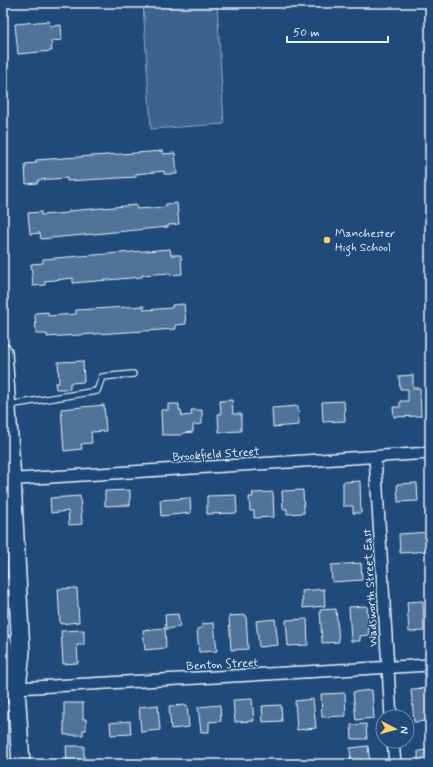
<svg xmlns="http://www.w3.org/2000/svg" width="433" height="767" font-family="Mynerve,sans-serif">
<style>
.green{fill:#3c628c;stroke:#92aac2}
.building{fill:#517399;stroke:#e8f1f8}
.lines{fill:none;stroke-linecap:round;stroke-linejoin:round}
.lane-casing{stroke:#e8f1f8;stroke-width:8}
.street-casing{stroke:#e8f1f8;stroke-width:14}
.primary-casing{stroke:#e8f1f8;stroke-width:20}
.lane{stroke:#1f4a7a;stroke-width:5.5}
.street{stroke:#1f4a7a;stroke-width:11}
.primary{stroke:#1f4a7a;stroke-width:17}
.poi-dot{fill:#ffd166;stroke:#1f4a7a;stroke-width:1.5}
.labels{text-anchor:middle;stroke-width:3;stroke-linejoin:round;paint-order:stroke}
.poi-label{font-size:12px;fill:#e8f1f8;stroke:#1f4a7a;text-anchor:start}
.street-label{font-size:12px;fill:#e8f1f8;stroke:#1f4a7a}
</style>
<rect width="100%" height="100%" fill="#1f4a7a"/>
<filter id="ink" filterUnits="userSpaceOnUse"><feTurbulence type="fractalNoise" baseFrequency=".025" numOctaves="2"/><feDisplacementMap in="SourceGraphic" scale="8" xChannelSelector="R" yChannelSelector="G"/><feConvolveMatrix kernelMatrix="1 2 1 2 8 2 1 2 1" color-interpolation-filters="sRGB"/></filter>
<g filter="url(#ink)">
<path class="green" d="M157,3H217L224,124L151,129L143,4Z"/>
<g class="building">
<path d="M49,21L50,26L61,25L62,40L51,41L52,51L18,54L15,24Z"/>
<path d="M163,151V154L175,153L177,174H164V171L136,174V177L67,181V178L38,180V183L26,184L25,164L36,163V160Z"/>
<path d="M177,203L179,224L168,225V227L41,239L40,233L30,234L28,213L41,212V215L68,213L69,211L136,205L137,209L166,207V204Z"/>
<path d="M170,249L171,255H181L182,274L170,275V273L142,275V277L73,283V278L45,281V285L33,286L31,264L43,263V259Z"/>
<path d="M184,304L186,324L175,325L176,329L47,337V334H36L35,313L48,312V316L76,314V310L144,306V310L172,308V305Z"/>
<path d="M83,361L84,382L70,383V389H56L55,383H59L58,362Z"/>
<path d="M413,375V388H420L421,416L394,417L393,407H400V401H408V389H400L399,376Z"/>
<path d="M232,400L233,414H241V431L219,432L218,414H221L220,401Z"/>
<path d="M344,401L345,421L323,422L322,402Z"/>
<path d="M168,404H179V410H181L182,416L192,415L191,410H202V424L193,425V432L183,433L182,435H162L161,410H168Z"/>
<path d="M104,405L106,431L91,432L92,443L81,444L82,449L64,451L61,409Z"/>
<path d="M298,406L299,425L273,427L272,408Z"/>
<path d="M360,481L361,513H353V506H343V482Z"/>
<path d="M417,483L418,501L398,502L397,484Z"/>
<path d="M430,483V503H429L427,484Z"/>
<path d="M130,490V505L105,506V491Z"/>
<path d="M303,490L304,513L287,514V509H283L282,491Z"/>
<path d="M273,492L274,517L254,518V511H250L249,497H253L252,493Z"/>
<path d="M236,495L237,513L207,514V496Z"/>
<path d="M80,496L82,524L69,525L68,511L51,513L50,498Z"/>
<path d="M190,498L191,513L161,516L160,500Z"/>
<path d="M430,532V551L400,553L399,534Z"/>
<path d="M361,563L362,580L332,582L331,565Z"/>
<path d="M77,588L79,622L60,624L58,589Z"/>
<path d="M324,589L325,606L303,608L302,591Z"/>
<path d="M423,601L424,631L409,632L407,602Z"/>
<path d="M367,606L369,635L360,636V641H351L349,607Z"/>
<path d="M336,609L339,642L322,643L320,610Z"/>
<path d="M178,614L180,627L166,629L165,615Z"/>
<path d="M246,615L248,649L231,650L229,616Z"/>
<path d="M275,619L278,645L259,647L256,621Z"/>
<path d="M307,619L308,645L288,646L286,620Z"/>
<path d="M214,623L217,651L199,652L197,629L202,628V624Z"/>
<path d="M165,628L166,648L145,650L143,630Z"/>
<path d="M84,630V645H77L78,663L63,664L61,631Z"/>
<path d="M429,688L430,721L414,722L411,689Z"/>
<path d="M372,690L374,718L356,720L353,692Z"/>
<path d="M345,693L346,716L322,717L321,694Z"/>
<path d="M252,699L254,721L235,722L233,700Z"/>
<path d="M313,699L316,728L297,730L295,701Z"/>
<path d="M64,703H83V719H86V730H83V735H64Z"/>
<path d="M158,705L160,730L141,732L139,707Z"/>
<path d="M187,705L189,727L171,729L169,706Z"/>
<path d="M220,705L221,721L209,722V732H201L198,707Z"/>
<path d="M281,705L282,721L263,722L262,706Z"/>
<path d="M130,721L131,734L111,735L110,723Z"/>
<path d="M366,724L367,739H352L351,725Z"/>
<path d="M66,746H84V760H90V764H67Z"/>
<path d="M368,746L370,763L351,764L350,748Z"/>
<path d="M430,750V764H418V751Z"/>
</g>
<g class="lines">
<defs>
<g id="lane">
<path d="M9,405L97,391L102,377L133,374"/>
<path d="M3,707H15"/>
</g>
<g id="street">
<path d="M375,457L391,717"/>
<path d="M3,480L430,453"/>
<path d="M3,584H17"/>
<path d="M16,688L430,665"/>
<path d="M393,741L395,764"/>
</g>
<g id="primary">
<path d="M3,352L12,480L21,652L18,679L16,688L21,764"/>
<path d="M3,643C5,659 9,674 15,688"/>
</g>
</defs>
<use href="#lane" class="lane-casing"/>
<use href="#street" class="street-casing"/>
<use href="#primary" class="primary-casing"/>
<use href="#lane" class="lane"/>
<use href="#street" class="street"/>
<use href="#primary" class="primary"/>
</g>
</g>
<circle class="poi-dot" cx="327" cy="240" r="4"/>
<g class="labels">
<g class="poi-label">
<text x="335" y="237">Manchester<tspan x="335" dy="14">High School</tspan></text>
</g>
<g class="street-label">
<text transform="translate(216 454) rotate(-4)" y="4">Brookfield Street</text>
<text transform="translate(370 588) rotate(-93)" y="4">Wadsworth Street East</text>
<text transform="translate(222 664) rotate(-3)" y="4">Benton Street</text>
</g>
</g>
<rect width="433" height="767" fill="none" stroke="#1f4a7a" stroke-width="16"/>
<rect x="8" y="8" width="417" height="751" fill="none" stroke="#e8f1f8" stroke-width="1.5" filter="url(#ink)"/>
<g transform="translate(395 729) rotate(96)"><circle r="19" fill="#1f4a7a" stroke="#6f8dac"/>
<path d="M0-3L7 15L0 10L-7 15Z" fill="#ffd166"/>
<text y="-6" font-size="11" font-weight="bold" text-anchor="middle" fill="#e8f1f8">N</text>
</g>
<path d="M287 36v6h101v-6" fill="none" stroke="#e8f1f8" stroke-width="2"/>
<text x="293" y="36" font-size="12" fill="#e8f1f8" stroke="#1f4a7a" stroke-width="3" paint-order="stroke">50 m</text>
</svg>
